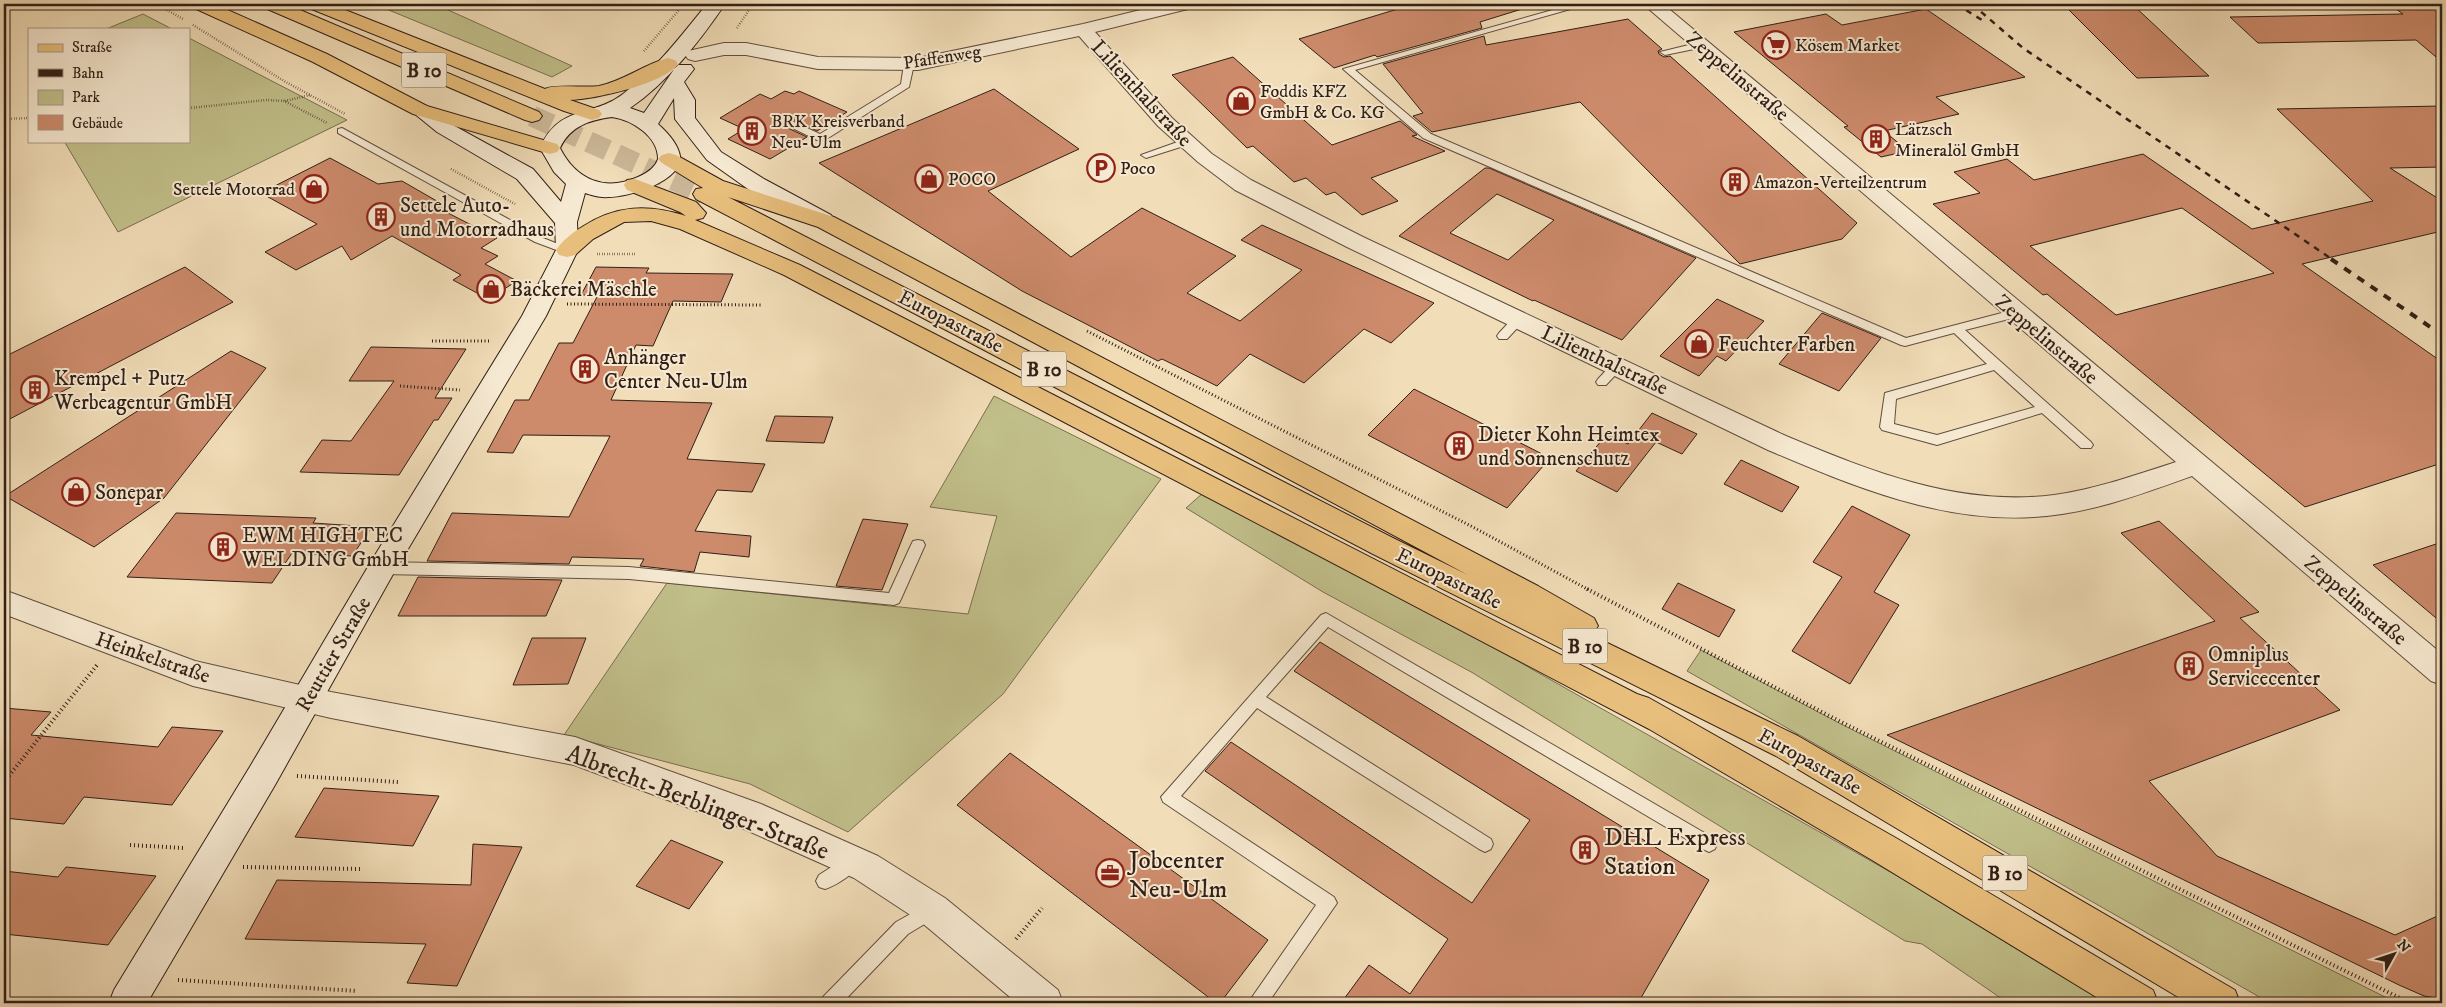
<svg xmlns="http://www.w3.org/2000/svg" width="2446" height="1007" font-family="'IM FELL DW Pica',serif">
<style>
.green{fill:#c1bf8a;stroke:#796f50}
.building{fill:#cd8b6c;stroke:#311f16;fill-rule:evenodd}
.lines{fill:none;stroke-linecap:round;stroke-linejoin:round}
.highway-tunnel{stroke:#cbb798;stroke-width:21;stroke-dasharray:21 10;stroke-linecap:butt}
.lane-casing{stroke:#614e3e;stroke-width:2}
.street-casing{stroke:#614e3e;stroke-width:2}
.secondary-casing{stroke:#311f16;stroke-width:2}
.primary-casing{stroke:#311f16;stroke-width:2}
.highway-casing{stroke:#311f16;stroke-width:2}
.path-far2{stroke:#311f16;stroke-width:2.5;stroke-dasharray:0.5 2;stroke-linecap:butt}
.path-far1{stroke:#311f16;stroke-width:3;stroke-dasharray:1 2.5;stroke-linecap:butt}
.path{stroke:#311f16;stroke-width:4;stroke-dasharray:1 3;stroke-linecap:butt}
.lane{fill:#f6e9d1;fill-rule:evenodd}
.street{fill:#f6e9d1;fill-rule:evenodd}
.secondary{fill:#f6e9d1;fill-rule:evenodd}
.primary{fill:#e8be7c;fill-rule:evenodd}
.highway{fill:#e8be7c;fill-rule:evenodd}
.rail-far1{stroke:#311f16;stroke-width:2.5;stroke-dasharray:6 6;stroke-linecap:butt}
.rail{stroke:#311f16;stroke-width:4;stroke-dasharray:8 8;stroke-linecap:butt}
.labels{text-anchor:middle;stroke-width:4;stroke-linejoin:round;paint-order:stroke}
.far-poi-label{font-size:18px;fill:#311f16;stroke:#f6e9d1;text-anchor:start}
.far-street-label{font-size:18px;fill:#311f16;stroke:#f6e9d1}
.shield{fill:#f6e9d1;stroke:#6c5c4e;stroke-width:1}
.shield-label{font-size:20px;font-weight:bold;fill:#311f16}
.street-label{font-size:21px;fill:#311f16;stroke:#f6e9d1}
.poi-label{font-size:21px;fill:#311f16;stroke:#f6e9d1;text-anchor:start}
.near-street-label{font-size:25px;fill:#311f16;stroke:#f6e9d1}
.near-poi-label{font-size:25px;fill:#311f16;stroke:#f6e9d1;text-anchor:start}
</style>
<rect width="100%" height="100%" fill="#f1ddb8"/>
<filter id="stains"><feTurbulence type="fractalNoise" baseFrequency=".004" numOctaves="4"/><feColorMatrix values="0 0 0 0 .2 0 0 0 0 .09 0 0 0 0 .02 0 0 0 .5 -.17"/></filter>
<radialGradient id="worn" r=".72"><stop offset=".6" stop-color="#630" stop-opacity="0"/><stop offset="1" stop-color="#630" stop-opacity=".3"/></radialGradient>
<g class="green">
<path d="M374,4H435L572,66L552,77Z"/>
<path d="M143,14L172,29H106Z"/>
<path d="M189,38L347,120L118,232L64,141H189Z"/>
<path d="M994,396L1161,479L1003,694L848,832L750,784L564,735L667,583L968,614L997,516L930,507Z"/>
<path d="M1203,493L1514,659L2007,938L2111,1003H2008L1922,944L1905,941L1473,673L1323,592L1186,508Z"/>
<path d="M1701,650L1841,724L2397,1003H2270L1687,671Z"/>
</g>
<g class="building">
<path d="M1414,4H1521L1522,9L1480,22L1482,28L1377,57L1375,55L1334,68L1299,39Z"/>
<path d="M2063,4H2132L2209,76L2137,78Z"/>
<path d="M2389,4H2442V62L2416,40L2258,43L2230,17L2403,14Z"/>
<path d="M1926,9L2025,77L1936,97L1959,114L1884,131L1908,151L1881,157L1844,127L1848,126L1734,32L1826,14L1842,25Z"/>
<path d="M1628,19L1662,49L1658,51L1659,54L1664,57L1670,56L1857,223L1842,239L1740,264L1580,102L1432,132L1413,116L1423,113L1383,64L1484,36L1486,45Z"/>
<path d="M1233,57L1332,145L1400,121L1417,135L1412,136L1445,151L1371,178L1398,201L1362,215L1335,192L1326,195L1306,178L1294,182L1253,146L1247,148L1172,75Z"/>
<path d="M994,89L1079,149L988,191L1071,257L1142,208L1236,256L1187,293L1240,321L1302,270L1241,240L1262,225L1434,303L1391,343L1364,329L1304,383L1250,354L1217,386L1162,359L1158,361L1022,291L819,163Z"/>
<path d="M785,91L794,94L799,91L847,112L817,131L786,116H777L775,122L807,137L770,159L728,139L744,129L720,118L760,94L771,99Z"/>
<path d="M2442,106V167L2390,168L2442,201V231L2302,264L2442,362V463L2305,507L2047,294L2043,295L1933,204L1980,193L1954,172L2007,159L2034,180L2143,154L2252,229L2373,201L2277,109ZM2182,208L2274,273L2116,315L2030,246Z"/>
<path d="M330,158L378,184L402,181L449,208L444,211L497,238L481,248L498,256L485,264L517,281L488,299L453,280L461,275L392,236L351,260L342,246L296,270L265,252L317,224L261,193Z"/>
<path d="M1485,168H1489L1696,258L1622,340L1534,300L1533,301L1399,236ZM1497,194L1554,220L1508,260L1450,233Z"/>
<path d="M185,267L233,302L4,422V357Z"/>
<path d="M596,267L649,268L646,273L733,274L721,302L673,301L653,346L636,345L611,400L712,403L687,459L765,464L752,492L717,490L695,531L751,536L749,557L700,552L694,572L640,566L644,559L572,557L569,564L427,561L452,513L569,517L610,436L523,435L513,453L487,452L515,400H529L559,343H573L598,295H581Z"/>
<path d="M1717,299L1764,321L1726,361L1717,356L1699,376L1660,356Z"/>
<path d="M1822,313L1881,338L1839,391L1779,364Z"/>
<path d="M371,347L466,349L435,398H452L438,420H434L399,475L300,472L322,440L351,441L394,381H349Z"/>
<path d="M231,351L266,368L164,498L94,547L5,496Z"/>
<path d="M1414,389L1550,458L1507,508L1368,435Z"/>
<path d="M1652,413L1697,434L1682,454L1656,442L1617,492L1576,471L1607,434L1628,444Z"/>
<path d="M775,416L833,417L824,443L766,441Z"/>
<path d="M1741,460L1799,487L1782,512L1724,484Z"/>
<path d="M1852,506L1910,535L1874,592L1899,605L1850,684L1792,651L1842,577L1813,562Z"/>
<path d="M176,513L316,518L313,523L372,527L352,556L292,553L272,583L127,577Z"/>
<path d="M863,519L908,524L882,590L836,586Z"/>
<path d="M2159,521L2259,612L2240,618L2340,710L2149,781L2217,856L2395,935L2442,914V999L2424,996L2399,985L1887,735L2215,621L2121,533Z"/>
<path d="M2442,542V623L2373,565Z"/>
<path d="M418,577L562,580L546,616H398Z"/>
<path d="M1678,583L1735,610L1719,637L1662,609Z"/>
<path d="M532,638H586L568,684L513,685Z"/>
<path d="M1320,642L1709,880L1638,1003H1341L1369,965L1410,994L1448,939L1205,771L1231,742L1472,903L1530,820L1294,671Z"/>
<path d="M4,708L51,712L31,735L158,747L172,727L223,731L172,805L84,797L64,824L4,818Z"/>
<path d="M1010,753L1268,940L1220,1003H1216L957,805Z"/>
<path d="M324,788L439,796L413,846L295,837Z"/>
<path d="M671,840L723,862L689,909L636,886Z"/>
<path d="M473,844L522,847L457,986L407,983L426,944L245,939L277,880L471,885Z"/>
<path d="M66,867L156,876L108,945L4,934V871L58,877Z"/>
</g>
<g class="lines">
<path class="highway-tunnel" d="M532,116L704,194"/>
<defs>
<g id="lane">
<path d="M1574,4H1588L1355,70L1431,134L1906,338L2017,309L2021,310L2023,313L2021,316L1965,330L2091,442L2093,445L2091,448H2081L2042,413L1937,445L1882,430L1880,427L1885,393L1987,364L1954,333L1905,346L1901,345L1423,138L1343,69ZM1994,370L2035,407L1937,435L1894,424L1896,399Z"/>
<path d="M1701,42L1706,45L1704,47L1665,55L1660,52Z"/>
<path d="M909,61L914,64L909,87L825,140H817L776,120L777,118H785L820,134L901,84L904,64Z"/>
<path d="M342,128L543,238L573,250L567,254L535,242L338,133V129Z"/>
<path d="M1186,139L1190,140V144L1146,158L1141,155Z"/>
<path d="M1518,316L1522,317L1524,320L1522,323L1507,339H1499L1497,336L1499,333L1514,317Z"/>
<path d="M1617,362L1623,366L1621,369L1606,385H1598L1596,382L1598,379L1613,363Z"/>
<path d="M918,540L923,541L925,545L901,599L899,603L894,605L629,579L382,574L377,572L375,568L377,564L382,562L629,567L889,593L911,545L913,541Z"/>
<path d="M1326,613L1715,839L1717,844L1715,849L1709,852L1703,849L1328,627L1266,697L1491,839L1493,844L1491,849L1485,852L1479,849L1257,708L1181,796L1334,897L1337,903L1268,1003H1248L1316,905L1163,802L1161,797L1321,615Z"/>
<path d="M853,853L859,855L862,861C856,873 837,885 825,889L819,887L816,881L819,875Z"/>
<path d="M932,902L938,904L941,910L938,916L908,934L842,1003H821L823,997L896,922Z"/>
</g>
<g id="street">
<path d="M1165,4H1195L1192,8L1095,32L1172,118L1212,154L1251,180L1363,237L1786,436C1872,472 1960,507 2054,495C2096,489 2136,475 2176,462L1643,4H1663L2442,654V685L2431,681L2192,476C2142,494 2089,514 2034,517C1941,523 1852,486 1768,450L1347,247L1235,190L1198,162L1158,126L1079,36L918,70L818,69L746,55H724L695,61L688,59L685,55L688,51L724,43H746L818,57L918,58L1083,24Z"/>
<path d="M4,590L195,661L331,692L575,737L761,804L878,856L945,898L1058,990L1063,1003H1017L921,922L854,878L737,826L574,765L331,718L193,686L4,614Z"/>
</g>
<path id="secondary" d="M707,4H725C699,42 668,82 630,108L644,113L677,65H691L694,69L684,82L695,100V118L721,152L764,179L831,215L834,220L831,225L823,227L815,225L748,189L707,160L675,119L674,98L658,124C667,132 678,144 680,156C682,182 628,197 608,197C600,198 592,195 585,193L577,222L578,250L546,316L392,576L275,785L147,1003H109L114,990L251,765L372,560L522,316L556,250L555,223L517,179L437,132L410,110L413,106L420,104L427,106L451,124L533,169L561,202L566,184L554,172L540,148C559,104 592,118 623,94C656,69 681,36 707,4ZM612,117C632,120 658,136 658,159C655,168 647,173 638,177C605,192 576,180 560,148C570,126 590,120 612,117Z"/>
<g id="primary">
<path d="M191,4H214L327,54L427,106L557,144L560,148L557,152L550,154L413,114L313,62L194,8Z"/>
<path d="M306,4H330L545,89C554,84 585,88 599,86C624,81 644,64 668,58L675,60L678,64C664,84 595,99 570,100L599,110L602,114L599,118L592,120L564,111L309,8Z"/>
</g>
<g id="highway">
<path d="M262,4H286L539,112L542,116L539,120L532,122L525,120L265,8Z"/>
<path d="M669,153L676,155L723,181L834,217L1538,586L1594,618L1598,626L1591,635L1798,736L2235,990L2240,1003H2188L1776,756L1373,554L696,199L693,194L696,189L703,188L662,163L658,159L662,155ZM728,197L818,227L1468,575L1393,538Z"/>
<path d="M635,179L696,202L706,213L703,218L695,220L800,265L1637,694L1649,698L1896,838L2153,990L2158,1003H2106L1872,860L1649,729L784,275L680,229L651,221L624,222L593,239L575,255L567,257L559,255L556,250C562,241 572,233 582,227C616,205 648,204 686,216L680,212L627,190L624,185L627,180Z"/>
</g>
</defs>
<use href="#lane" class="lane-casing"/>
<use href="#street" class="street-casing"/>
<use href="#secondary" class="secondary-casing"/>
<use href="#primary" class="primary-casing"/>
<use href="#highway" class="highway-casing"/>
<g class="path-far2">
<path d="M156,4L183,19"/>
<path d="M193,25L284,81L345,114"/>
<path d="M737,28L753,4"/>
<path d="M644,51L684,4"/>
<path d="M285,101L310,95"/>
<path d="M189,108L267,100L284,101L327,123"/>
<path d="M4,119L29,118"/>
<path d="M451,169L515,204"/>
<path d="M597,254H635"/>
</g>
<g class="path-far1">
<path d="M567,304L762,305"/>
<path d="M1087,331L1471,526L1589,590"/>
<path d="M432,341H489"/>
<path d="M400,386L460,390"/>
</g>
<g class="path">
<path d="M1587,589L1841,722L2410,1003"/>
<path d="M297,776L398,782"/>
<path d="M4,782L97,665"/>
<path d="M130,845L184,848"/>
<path d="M4,865L10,866"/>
<path d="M243,867L360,869"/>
<path d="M1016,939L1042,908"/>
<path d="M178,980L357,991"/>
</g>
<use href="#lane" class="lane"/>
<use href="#street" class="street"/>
<use href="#secondary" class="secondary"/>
<use href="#primary" class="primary"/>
<use href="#highway" class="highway"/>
<g class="rail-far1">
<path d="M1956,4L1982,20"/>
<path d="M1972,4L2023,48L2333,260"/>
</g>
<path class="rail" d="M2331,259L2442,335"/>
</g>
<defs>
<symbol id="supermarket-ring" viewBox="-11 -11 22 22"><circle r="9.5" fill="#f6e9d1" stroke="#8f2418" stroke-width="1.5"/><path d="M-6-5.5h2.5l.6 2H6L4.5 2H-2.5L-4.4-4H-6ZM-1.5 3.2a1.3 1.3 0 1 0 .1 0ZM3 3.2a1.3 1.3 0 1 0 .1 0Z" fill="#8f2418"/></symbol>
<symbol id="shop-ring" viewBox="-11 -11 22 22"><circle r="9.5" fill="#f6e9d1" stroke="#8f2418" stroke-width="1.5"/><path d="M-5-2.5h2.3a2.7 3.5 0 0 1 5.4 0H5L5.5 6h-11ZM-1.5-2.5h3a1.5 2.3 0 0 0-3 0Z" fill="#8f2418"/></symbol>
<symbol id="building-ring" viewBox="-11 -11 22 22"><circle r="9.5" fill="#f6e9d1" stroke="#8f2418" stroke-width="1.5"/><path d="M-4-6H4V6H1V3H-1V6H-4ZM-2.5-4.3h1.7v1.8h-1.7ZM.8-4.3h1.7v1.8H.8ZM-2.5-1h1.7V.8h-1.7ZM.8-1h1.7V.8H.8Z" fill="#8f2418"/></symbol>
<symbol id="parking-ring" viewBox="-11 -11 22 22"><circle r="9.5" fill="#f6e9d1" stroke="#8f2418" stroke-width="1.5"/><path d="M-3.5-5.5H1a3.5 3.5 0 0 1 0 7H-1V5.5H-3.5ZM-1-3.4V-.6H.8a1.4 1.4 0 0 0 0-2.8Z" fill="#8f2418"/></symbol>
<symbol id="office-ring" viewBox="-11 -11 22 22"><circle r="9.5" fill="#f6e9d1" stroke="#8f2418" stroke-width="1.5"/><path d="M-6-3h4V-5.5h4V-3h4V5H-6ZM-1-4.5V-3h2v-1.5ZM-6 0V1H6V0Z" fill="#8f2418"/></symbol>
</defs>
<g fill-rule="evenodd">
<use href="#supermarket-ring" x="1760" y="29" width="32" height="32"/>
<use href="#shop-ring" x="1225" y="85" width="32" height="32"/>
<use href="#building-ring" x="736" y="115" width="32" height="32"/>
<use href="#building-ring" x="1860" y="123" width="32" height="32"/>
<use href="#parking-ring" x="1085" y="152" width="32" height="32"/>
<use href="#shop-ring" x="913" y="163" width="32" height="32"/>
<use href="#building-ring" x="1719" y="166" width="32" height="32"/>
<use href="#shop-ring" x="298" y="173" width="32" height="32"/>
<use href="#building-ring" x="365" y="201" width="32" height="32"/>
<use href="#shop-ring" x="475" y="273" width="32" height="32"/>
<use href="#shop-ring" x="1683" y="328" width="32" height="32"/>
<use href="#building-ring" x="569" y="353" width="32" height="32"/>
<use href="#building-ring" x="19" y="374" width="32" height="32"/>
<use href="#building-ring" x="1443" y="430" width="32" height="32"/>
<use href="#shop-ring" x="60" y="476" width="32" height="32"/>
<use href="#building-ring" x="207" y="531" width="32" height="32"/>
<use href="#building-ring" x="2173" y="650" width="32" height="32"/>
<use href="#building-ring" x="1569" y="834" width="32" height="32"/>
<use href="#office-ring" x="1094" y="857" width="32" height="32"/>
</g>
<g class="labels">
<g class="far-poi-label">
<text x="1795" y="51">Kösem Market</text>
<text x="1260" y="97">Foddis KFZ<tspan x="1260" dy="21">GmbH &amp; Co. KG</tspan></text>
<text x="771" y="127">BRK Kreisverband<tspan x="771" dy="21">Neu-Ulm</tspan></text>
<text x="1895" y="135">Lätzsch<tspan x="1895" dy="21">Mineralöl GmbH</tspan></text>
<text x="1120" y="174">Poco</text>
<text x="948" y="185">POCO</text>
<text x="1754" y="188">Amazon-Verteilzentrum</text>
<text x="295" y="195" text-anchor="end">Settele Motorrad</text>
</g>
<g class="far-street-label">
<text transform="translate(942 57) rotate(-9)" y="6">Pfaffenweg</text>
</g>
<g class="shield">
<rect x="401.5" y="52.5" width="45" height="35" rx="4"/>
<rect x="1021.5" y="351.5" width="45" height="35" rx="4"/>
<rect x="1562.5" y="628.5" width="45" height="35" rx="4"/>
<rect x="1982.5" y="855.5" width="45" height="35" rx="4"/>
</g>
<g class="shield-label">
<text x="424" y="77">B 10</text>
<text x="1044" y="376">B 10</text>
<text x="1585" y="653">B 10</text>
<text x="2005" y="880">B 10</text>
</g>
<g class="street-label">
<text transform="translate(1738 76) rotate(40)" y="7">Zeppelinstraße</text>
<text transform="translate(1142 93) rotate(47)" y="7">Lilienthalstraße</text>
<text transform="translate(951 321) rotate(27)" y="7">Europastraße</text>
<text transform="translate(2047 339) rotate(40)" y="7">Zeppelinstraße</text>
<text transform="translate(1605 360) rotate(25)" y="7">Lilienthalstraße</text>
<text transform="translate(1449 578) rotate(26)" y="7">Europastraße</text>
<text transform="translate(2356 600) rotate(40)" y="7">Zeppelinstraße</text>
<text transform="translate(333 654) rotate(-60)" y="7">Reuttier Straße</text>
<text transform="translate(153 657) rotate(19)" y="7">Heinkelstraße</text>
<text transform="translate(1810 761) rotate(29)" y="7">Europastraße</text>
</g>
<g class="poi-label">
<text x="400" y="212">Settele Auto-<tspan x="400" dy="24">und Motorradhaus</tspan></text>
<text x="510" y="296">Bäckerei Mäschle</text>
<text x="1718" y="351">Feuchter Farben</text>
<text x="604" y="364">Anhänger<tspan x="604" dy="24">Center Neu-Ulm</tspan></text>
<text x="54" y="385">Krempel + Putz<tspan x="54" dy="24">Werbeagentur GmbH</tspan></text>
<text x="1478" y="441">Dieter Kohn Heimtex<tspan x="1478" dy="24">und Sonnenschutz</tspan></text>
<text x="95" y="499">Sonepar</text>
<text x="242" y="542">EWM HIGHTEC<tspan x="242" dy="24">WELDING GmbH</tspan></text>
<text x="2208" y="661">Omniplus<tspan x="2208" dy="24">Servicecenter</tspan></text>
</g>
<g class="near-street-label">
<text transform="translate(698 801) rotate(21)" y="9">Albrecht-Berblinger-Straße</text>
</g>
<g class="near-poi-label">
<text x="1604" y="845">DHL Express<tspan x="1604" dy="29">Station</tspan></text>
<text x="1129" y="868">Jobcenter<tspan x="1129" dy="29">Neu-Ulm</tspan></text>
</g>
</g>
<rect width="2446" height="1007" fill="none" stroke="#f1ddb8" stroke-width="20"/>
<rect x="5" y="5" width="2436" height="997" fill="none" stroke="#311f16" stroke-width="2.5"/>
<rect x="10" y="10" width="2426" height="987" fill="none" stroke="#311f16"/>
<rect x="28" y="28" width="162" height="115" fill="#f6e9d1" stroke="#a79886"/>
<rect x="38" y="44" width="25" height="8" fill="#e8be7c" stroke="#a79886"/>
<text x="72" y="52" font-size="15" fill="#311f16">Straße</text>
<rect x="38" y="69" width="25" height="8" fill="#311f16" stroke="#a79886"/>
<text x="72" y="78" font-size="15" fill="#311f16">Bahn</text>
<rect x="38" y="90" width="25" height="15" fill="#c1bf8a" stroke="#a79886"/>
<text x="72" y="102" font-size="15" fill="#311f16">Park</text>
<rect x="38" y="115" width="25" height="15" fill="#cd8b6c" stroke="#a79886"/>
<text x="72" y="128" font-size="15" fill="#311f16">Gebäude</text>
<g transform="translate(2394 954) rotate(50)" stroke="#f6e9d1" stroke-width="4" paint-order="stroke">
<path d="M0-4L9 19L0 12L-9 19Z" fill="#311f16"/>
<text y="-8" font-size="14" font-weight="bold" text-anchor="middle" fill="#311f16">N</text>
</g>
<rect width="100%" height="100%" filter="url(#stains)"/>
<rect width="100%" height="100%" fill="url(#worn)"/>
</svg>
